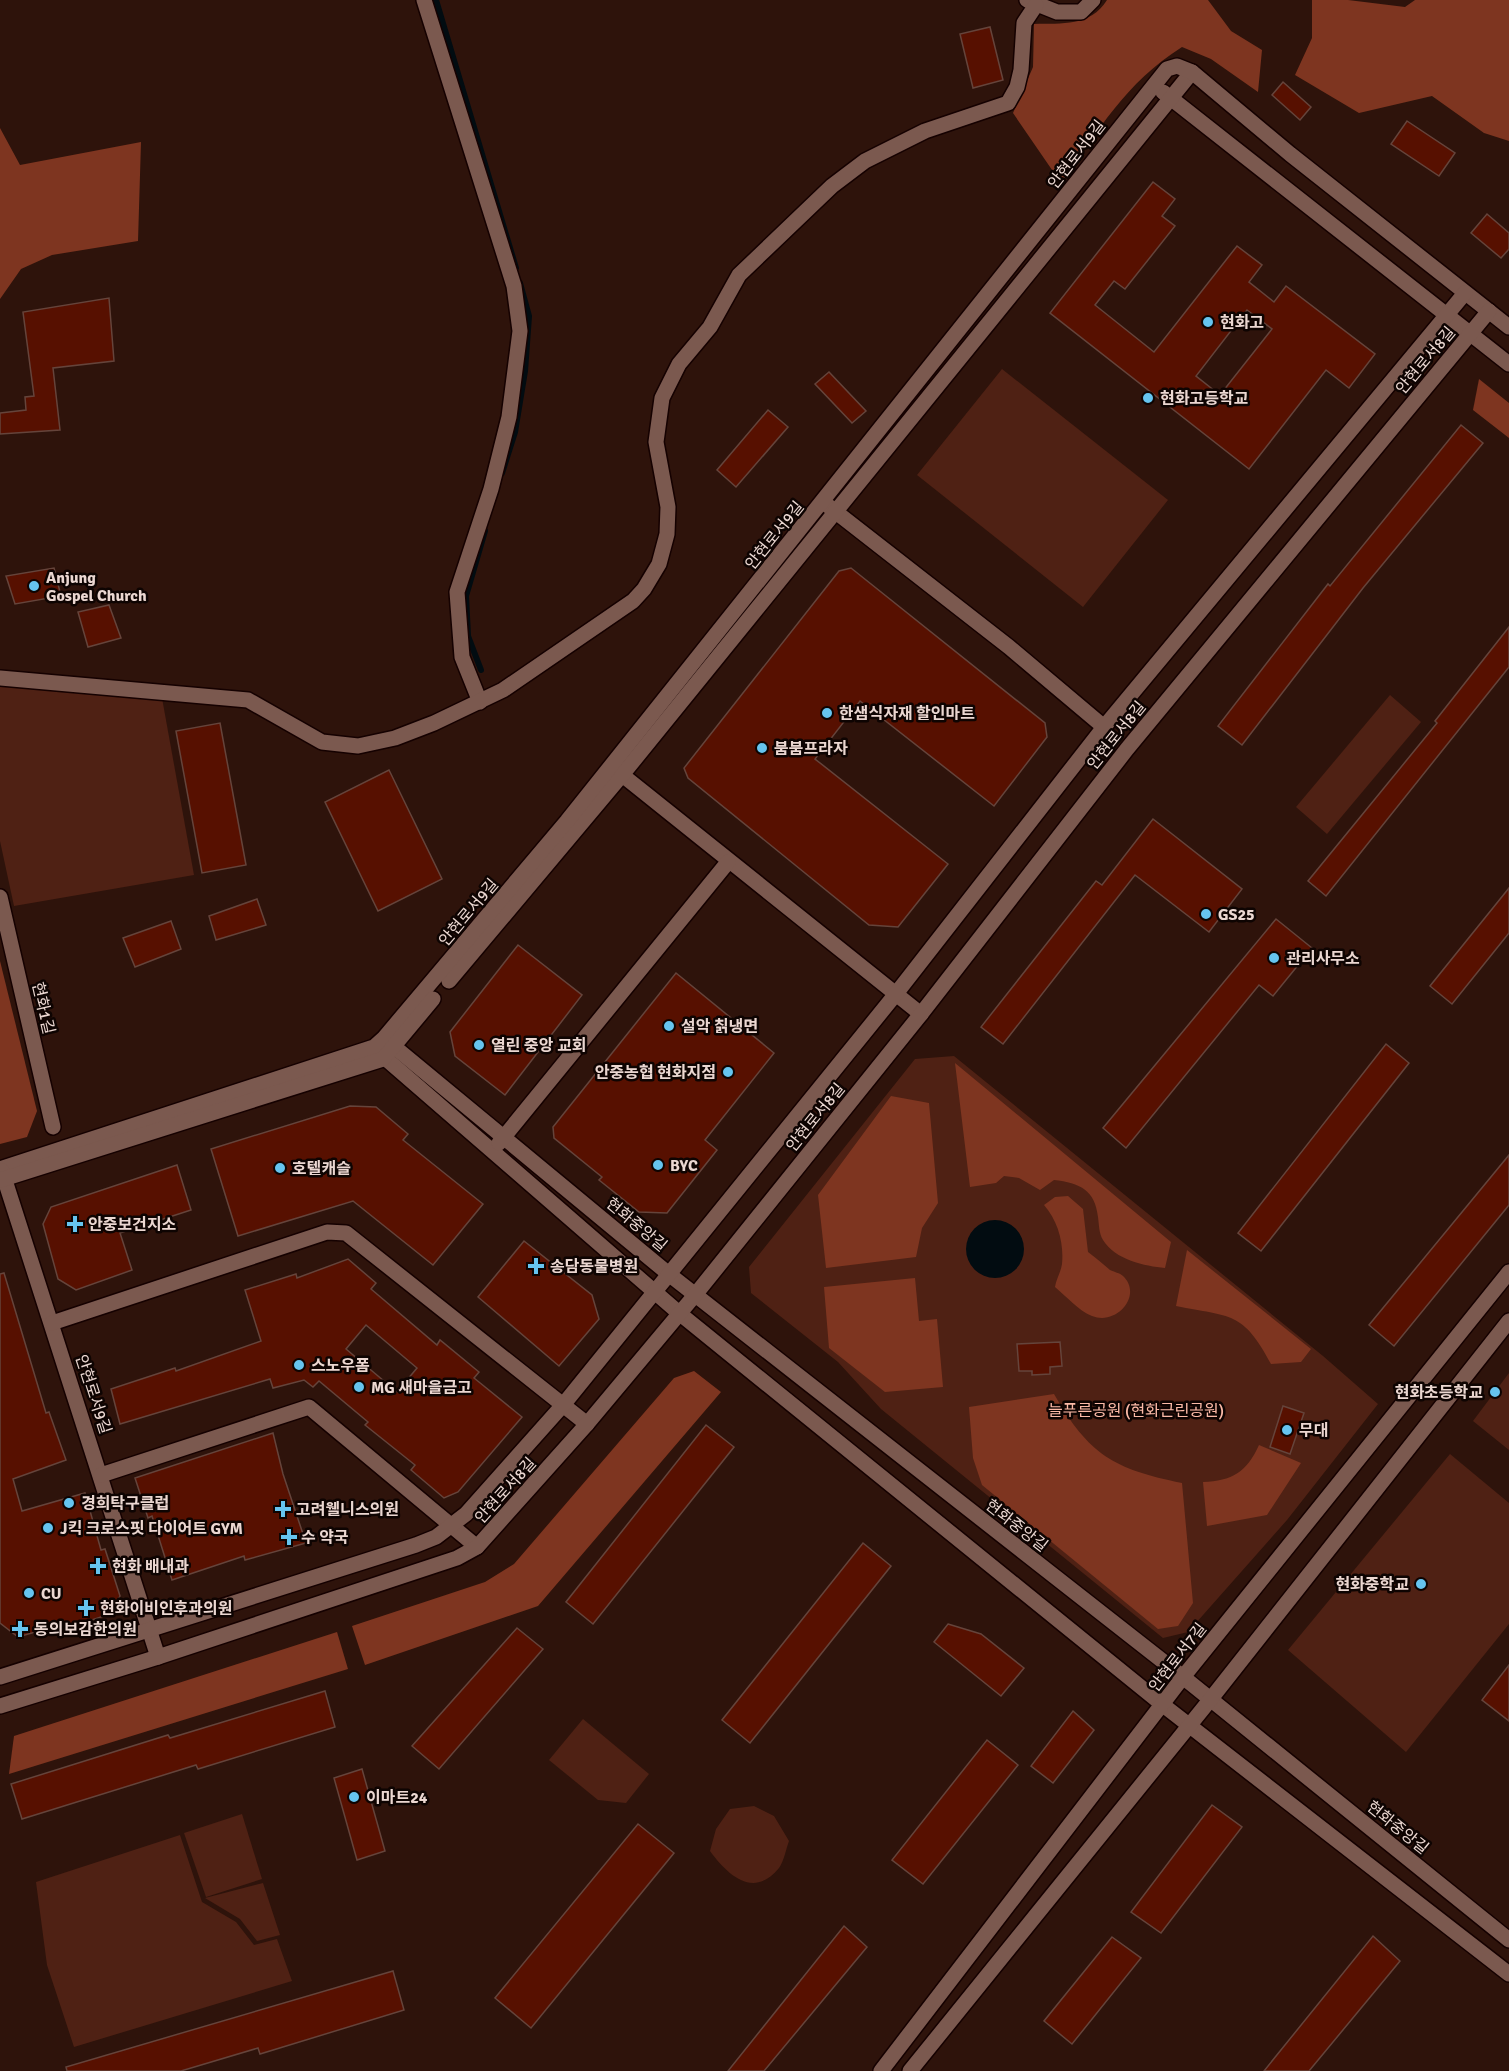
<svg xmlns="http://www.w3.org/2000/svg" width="1509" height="2071" font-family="Signika,'Noto Sans KR',sans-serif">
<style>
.green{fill:#4f2114}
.forest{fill:#7e3520}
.water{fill:#020c11}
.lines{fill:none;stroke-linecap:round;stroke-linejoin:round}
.stream{stroke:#020c11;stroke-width:6}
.building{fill:#571000;stroke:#65443b;stroke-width:1.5;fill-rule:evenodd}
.minor-casing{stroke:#150100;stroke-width:18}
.minor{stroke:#7b594f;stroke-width:15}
.poi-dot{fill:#66c4ef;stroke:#0e0402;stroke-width:2}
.labels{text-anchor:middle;stroke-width:5;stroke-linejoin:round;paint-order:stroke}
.street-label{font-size:16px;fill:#ebd7d1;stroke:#0e0402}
.poi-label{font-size:16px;font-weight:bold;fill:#ebd7d1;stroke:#0e0402;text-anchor:start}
.park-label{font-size:16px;fill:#fcbaa7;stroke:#0e0402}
</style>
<rect width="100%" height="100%" fill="#2e130b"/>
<g class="green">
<path d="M1002,369L1168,500L1083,607L917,475Z"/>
<path d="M0,685L162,698L194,875L14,906L0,841Z"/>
<path d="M1390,695L1421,722L1327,834L1296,807Z"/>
<path d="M954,1056L1323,1356L1378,1404L1287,1520L1188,1632L1163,1638L881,1409L838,1362L751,1293L749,1267L915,1059Z"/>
<path d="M1509,1373V1450L1473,1421Z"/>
<path d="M1450,1454L1509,1503V1624L1406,1752L1288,1650Z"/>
<path d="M583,1719L649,1774L626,1803L598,1800L549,1760Z"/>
<path d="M754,1806L774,1816L789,1841C786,1849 784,1861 779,1868C753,1900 727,1874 710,1851L716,1829L730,1809Z"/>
<path d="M242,1814L262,1879L206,1897L184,1833Z"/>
<path d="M180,1835L202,1902L236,1922L254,1945L277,1939L292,1981L74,2047L47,1965L36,1882Z"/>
<path d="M263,1883L280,1935L257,1941L240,1919L205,1898Z"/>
</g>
<g class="forest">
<path d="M1107,0H1208L1231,31L1262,50L1258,92L1211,59L1182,47C1125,83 1099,130 1061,183L1013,113L1033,67L1034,24C1062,23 1090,27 1107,0Z"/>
<path d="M1312,0H1348L1405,7L1415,0H1509V141L1484,133L1432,96L1359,113L1295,75L1312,38Z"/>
<path d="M0,128L20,165L141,142L138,241L52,255L21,269L0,299Z"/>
<path d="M1479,379L1509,403V438L1473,410Z"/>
<path d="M0,961L37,1111L27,1137L0,1144Z"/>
<path d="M955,1063L1171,1242L1165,1268C1145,1266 1115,1260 1103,1240C1099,1234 1099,1224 1098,1217C1095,1190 1080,1183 1054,1180L1040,1190L1019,1178L1004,1176L996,1183L970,1187Z"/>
<path d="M891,1096L929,1103L938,1203L922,1228L916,1257L826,1268L818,1195Z"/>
<path d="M1068,1196L1083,1209L1088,1252C1096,1258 1103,1264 1110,1270C1114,1272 1120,1273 1123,1276C1143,1295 1117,1326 1092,1316C1079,1311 1066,1296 1055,1287C1056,1279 1061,1272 1062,1264C1064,1243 1058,1221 1044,1205L1055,1197Z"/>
<path d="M1187,1250L1311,1349L1301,1362L1271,1364C1243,1311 1231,1317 1176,1306Z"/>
<path d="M915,1278L919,1321L937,1319L943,1387L885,1392L829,1348L824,1287Z"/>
<path d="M694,1371L721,1392L538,1606L365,1665L352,1626L485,1582L514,1564L674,1378Z"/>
<path d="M1054,1394C1089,1455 1114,1469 1182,1483L1193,1603L1178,1626L1158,1629L982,1485L973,1458L969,1407Z"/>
<path d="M1259,1445L1301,1463L1267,1515L1207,1526L1203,1482C1232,1481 1247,1472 1259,1445Z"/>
<path d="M337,1632L348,1669L9,1774L14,1736Z"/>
</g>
<circle class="water" cx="995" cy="1249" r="29"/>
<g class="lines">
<g class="stream">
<path d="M436,0L516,268"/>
<path d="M502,473L515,432L525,371L529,316L520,283"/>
<path d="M481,670L468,636L466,596L485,531"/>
</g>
</g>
<g class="building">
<path d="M990,27L1003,80L973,88L960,34Z"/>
<path d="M1283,82L1311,107L1300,120L1272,95Z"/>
<path d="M1407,121L1455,153L1439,176L1391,144Z"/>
<path d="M1153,182L1175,199L1162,216L1175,226L1125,289L1114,281L1095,305L1154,352L1237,246L1262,265L1249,282L1274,302L1286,286L1375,354L1349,388L1326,370L1249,469L1050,313ZM1247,310L1272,329L1220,395L1196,376Z"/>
<path d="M1487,214L1509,233V249L1501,258L1471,233Z"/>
<path d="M109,298L114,361L53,368L60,430L0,434V413L26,410L25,397L34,396L23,312Z"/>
<path d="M829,372L866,411L852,423L815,384Z"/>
<path d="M768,410L788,427L736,487L717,470Z"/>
<path d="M1461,425L1483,443L1363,588L1242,745L1218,726L1328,584L1330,586Z"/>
<path d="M54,568L61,596L15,604L6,576Z"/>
<path d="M851,568L1045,723L1047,737L994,806L860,701L815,759L948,864L898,927L869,925L688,778L684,768L839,571Z"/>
<path d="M109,605L121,638L88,647L78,612Z"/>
<path d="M1509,627V667L1326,896L1308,881L1437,723L1435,721Z"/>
<path d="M220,723L246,865L202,873L176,731Z"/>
<path d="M389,770L442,879L378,911L325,802Z"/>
<path d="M1153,819L1242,889L1209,932L1135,875L1003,1044L981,1027L1096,881L1102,885Z"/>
<path d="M1509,888V933L1452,1004L1430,986Z"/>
<path d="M257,899L266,925L216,940L209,916Z"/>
<path d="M1276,919L1312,948L1273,996L1259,985L1126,1148L1103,1128Z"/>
<path d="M171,921L181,949L135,967L123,938Z"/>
<path d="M518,945L582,995L505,1095L455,1056L450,1032Z"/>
<path d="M676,973L774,1053L705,1140L717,1150L667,1213L639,1212L599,1180L602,1177L554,1138L553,1127Z"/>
<path d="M1386,1044L1409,1063L1261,1251L1238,1233Z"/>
<path d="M350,1106L376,1107L408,1134L403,1140L483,1204L433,1265L353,1201L238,1236L211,1149Z"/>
<path d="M1509,1155V1205L1394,1346L1369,1325Z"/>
<path d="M177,1165L191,1210L120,1233L132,1270L76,1290L58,1279L43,1224L51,1207Z"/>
<path d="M524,1241L592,1295L599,1319L559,1366L478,1297Z"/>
<path d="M348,1259L376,1283L371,1289L437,1345L440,1340L479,1372L474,1378L522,1417L458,1492L444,1498L411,1470L415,1465L365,1425L368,1422L319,1381L313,1387L304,1380L273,1388L270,1379L120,1424L111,1389L175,1368L176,1371L261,1341L245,1290L296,1274L297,1278ZM366,1325L417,1368L397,1392L346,1349Z"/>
<path d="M4,1273L46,1413L49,1412L66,1460L13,1479L22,1511L85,1493L101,1550L105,1549L120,1596L110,1614L68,1628L67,1623L18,1637L0,1623V1274Z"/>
<path d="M1060,1342L1062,1366L1050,1367V1374L1032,1375V1371H1019L1017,1344Z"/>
<path d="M1283,1406L1304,1413L1290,1454L1270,1447Z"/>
<path d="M706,1425L734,1447L593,1624L566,1602Z"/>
<path d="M273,1433L283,1474L306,1543L245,1560L244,1556L172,1580L152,1516L148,1518L135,1478Z"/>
<path d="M863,1543L891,1566L750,1743L722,1720Z"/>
<path d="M948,1624L981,1634L1024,1668L1001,1696L934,1642Z"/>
<path d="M517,1628L543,1649L439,1769L412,1746Z"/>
<path d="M1509,1665V1721L1482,1700Z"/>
<path d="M325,1691L335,1727L198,1769L196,1765L22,1819L11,1784L168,1735L170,1738Z"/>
<path d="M1073,1711L1094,1730L1053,1783L1031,1766Z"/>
<path d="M987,1740L1018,1765L923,1884L892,1860Z"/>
<path d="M362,1769L385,1851L357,1860L334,1778Z"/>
<path d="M1212,1805L1242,1827L1161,1933L1131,1912Z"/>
<path d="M638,1824L674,1853L531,2028L495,1998Z"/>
<path d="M844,1926L867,1947L764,2071H728Z"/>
<path d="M1373,1936L1400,1961L1309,2071H1264Z"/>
<path d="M1112,1937L1141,1958L1072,2044L1044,2021Z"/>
<path d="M393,1971L404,2010L260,2054L258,2048L181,2071H67L66,2067Z"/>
</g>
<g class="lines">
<defs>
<g id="minor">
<path d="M424,0L514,286L520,331L509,417L491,489L457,592L462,657L480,702"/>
<path d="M1027,0L1057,12H1081L1093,0"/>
<path d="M1163,92L1509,364"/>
<path d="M827,505L1009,647L1104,727"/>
<path d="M0,678L248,700L322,742L358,746L395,738L434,723L503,690L633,601L644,589L659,564L667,534L668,507L656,442L662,398L679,364L710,327L739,275L832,186L865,161L925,131L1008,103L1017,87L1021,70L1024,23L1036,5"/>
<path d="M616,770L921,1014"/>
<path d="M0,897L53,1127"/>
<path d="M449,981L622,775L1192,72"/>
<path d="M386,1040L670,1275L1183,1677L1509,1940"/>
<path d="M377,1051L679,1313L1163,1705L1509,1974"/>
<path d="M499,1143L728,862"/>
<path d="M0,1169L374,1047L384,1038L567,821L1167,69L1177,66L1192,72L1290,154L1509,327"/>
<path d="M2,1171L158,1657"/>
<path d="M0,1180L383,1059L433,999"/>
<path d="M52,1323L327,1232L346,1233L587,1424"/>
<path d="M101,1475L309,1407L477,1547"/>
<path d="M0,1677L416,1545L436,1537L466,1514L563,1405L895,995L1104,727L1465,293"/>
<path d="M0,1706L158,1657L457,1558L477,1547L587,1424L695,1295L921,1014L1127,749L1489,311"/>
<path d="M881,2071L1183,1677L1509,1272"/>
<path d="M910,2071L1210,1700L1509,1321"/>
</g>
</defs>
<use href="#minor" class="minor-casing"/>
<use href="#minor" class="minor"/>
</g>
<g class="poi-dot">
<circle cx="1208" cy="322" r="6"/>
<circle cx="1148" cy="398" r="6"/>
<circle cx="34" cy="586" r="6"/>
<circle cx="827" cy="713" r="6"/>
<circle cx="762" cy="748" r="6"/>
<circle cx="1206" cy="914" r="6"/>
<circle cx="1274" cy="958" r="6"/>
<circle cx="669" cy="1026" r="6"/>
<circle cx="479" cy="1045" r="6"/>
<circle cx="728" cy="1072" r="6"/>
<circle cx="658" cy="1165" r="6"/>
<circle cx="280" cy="1168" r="6"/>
<path d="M72 1215h6v6h6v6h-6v6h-6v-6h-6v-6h6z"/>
<path d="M533 1257h6v6h6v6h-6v6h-6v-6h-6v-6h6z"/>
<circle cx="299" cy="1365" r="6"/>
<circle cx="359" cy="1387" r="6"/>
<circle cx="1495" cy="1392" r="6"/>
<circle cx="1287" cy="1430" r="6"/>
<circle cx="69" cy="1503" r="6"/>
<path d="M280 1500h6v6h6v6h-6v6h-6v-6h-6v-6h6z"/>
<circle cx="48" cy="1528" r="6"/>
<path d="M286 1528h6v6h6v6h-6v6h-6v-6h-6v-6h6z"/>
<path d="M95 1557h6v6h6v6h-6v6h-6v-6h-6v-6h6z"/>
<circle cx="1421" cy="1584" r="6"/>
<circle cx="29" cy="1593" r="6"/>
<path d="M83 1599h6v6h6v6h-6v6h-6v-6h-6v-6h6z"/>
<path d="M17 1620h6v6h6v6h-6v6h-6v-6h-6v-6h6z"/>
<circle cx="354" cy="1797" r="6"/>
</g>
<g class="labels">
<g class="street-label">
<text transform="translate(1076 154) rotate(-52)" y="6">안현로서9길</text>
<text transform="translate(1425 360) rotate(-50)" y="6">안현로서8길</text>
<text transform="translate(774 535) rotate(-51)" y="6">안현로서9길</text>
<text transform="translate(1116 735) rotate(-51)" y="6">안현로서8길</text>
<text transform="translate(468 912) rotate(-50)" y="6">안현로서9길</text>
<text transform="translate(44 1008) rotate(77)" y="6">현화1길</text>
<text transform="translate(815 1117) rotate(-51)" y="6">안현로서8길</text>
<text transform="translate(637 1224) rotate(40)" y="6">현화중앙길</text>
<text transform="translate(94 1394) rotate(72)" y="6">안현로서9길</text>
<text transform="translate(505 1490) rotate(-48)" y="6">안현로서8길</text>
<text transform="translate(1017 1525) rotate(38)" y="6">현화중앙길</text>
<text transform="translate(1177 1657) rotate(-52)" y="6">안현로서7길</text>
<text transform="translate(1398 1827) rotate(39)" y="6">현화중앙길</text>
</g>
<g class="poi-label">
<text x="1220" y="328">현화고</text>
<text x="1160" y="404">현화고등학교</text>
<text x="46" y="583">Anjung<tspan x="46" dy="18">Gospel Church</tspan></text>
<text x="839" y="719">한샘식자재 할인마트</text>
<text x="774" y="754">붐붐프라자</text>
<text x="1218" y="920">GS25</text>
<text x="1286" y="964">관리사무소</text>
<text x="681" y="1032">설악 칡냉면</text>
<text x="491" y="1051">열린 중앙 교회</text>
<text x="716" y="1078" text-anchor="end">안중농협 현화지점</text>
<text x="670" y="1171">BYC</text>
<text x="292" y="1174">호텔캐슬</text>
<text x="88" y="1230">안중보건지소</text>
<text x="550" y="1272">송담동물병원</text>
<text x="311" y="1371">스노우폼</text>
<text x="371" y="1393">MG 새마을금고</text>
<text x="1483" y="1398" text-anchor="end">현화초등학교</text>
<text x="1299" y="1436">무대</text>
<text x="81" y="1509">경희탁구클럽</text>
<text x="296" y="1515">고려웰니스의원</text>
<text x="60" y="1534">J킥 크로스핏 다이어트 GYM</text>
<text x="301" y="1543">수 약국</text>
<text x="112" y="1572">현화 배내과</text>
<text x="1409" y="1590" text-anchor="end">현화중학교</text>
<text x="41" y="1599">CU</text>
<text x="100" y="1614">현화이비인후과의원</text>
<text x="34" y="1635">동의보감한의원</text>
<text x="366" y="1803">이마트24</text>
</g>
<g class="park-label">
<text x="1136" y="1416">늘푸른공원 (현화근린공원)</text>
</g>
</g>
</svg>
